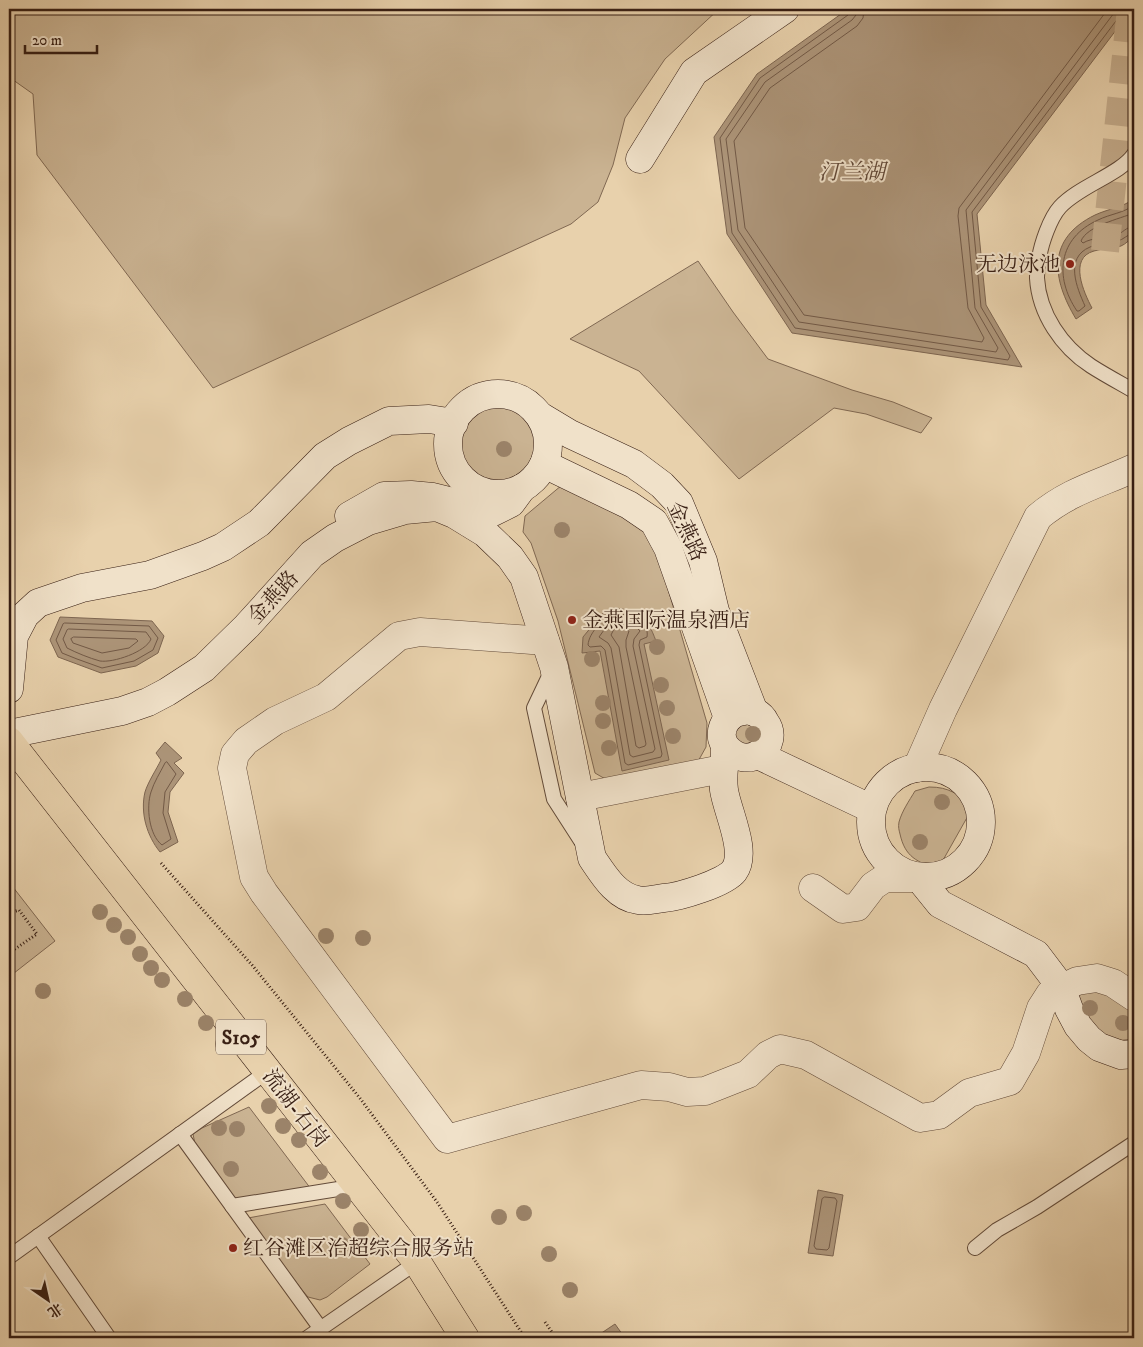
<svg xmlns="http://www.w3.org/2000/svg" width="1143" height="1347" font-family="'IM FELL DW Pica','Noto Serif SC',serif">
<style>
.green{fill:#cab392;stroke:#806852}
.water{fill:#ac9478;stroke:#7d6550}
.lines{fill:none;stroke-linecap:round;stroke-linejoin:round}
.shore{stroke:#725946;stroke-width:1}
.secondary-tunnel{stroke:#c5ad8d;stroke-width:28;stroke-dasharray:28 14;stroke-linecap:butt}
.lane-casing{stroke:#634b39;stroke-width:16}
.street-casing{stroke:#634b39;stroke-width:29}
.secondary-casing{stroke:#371e13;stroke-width:29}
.primary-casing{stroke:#371e13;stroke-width:29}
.path{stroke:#371e13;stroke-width:3;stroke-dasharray:1 2.5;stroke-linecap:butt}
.lane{stroke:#f0e1c9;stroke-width:14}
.street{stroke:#f0e1c9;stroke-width:28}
.secondary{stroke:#f0e1c9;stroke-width:28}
.primary{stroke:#e8d1ac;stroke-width:28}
.tree{fill:#9b8369}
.poi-dot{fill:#8f2418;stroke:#f0e1c9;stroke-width:2}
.labels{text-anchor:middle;stroke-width:4;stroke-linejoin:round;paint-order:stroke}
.shield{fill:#f0e1c9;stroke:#6e584a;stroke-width:1}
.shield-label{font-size:20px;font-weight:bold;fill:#371e13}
.poi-label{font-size:21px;fill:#371e13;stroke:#f0e1c9;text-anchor:start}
.street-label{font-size:21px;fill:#371e13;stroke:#f0e1c9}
.water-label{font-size:22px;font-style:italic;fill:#604736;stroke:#f0e1c9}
</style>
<rect width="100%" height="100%" fill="#e8d1ac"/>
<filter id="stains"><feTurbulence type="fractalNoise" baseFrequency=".004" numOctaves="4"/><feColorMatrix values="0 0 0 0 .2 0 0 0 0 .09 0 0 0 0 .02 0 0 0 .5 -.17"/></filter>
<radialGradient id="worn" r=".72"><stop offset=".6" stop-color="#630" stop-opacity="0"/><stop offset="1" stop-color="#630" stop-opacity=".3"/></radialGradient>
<g class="green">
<path d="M9,9H719L665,59L625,118L613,165L598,202L571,224L213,388L37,155L33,94L9,77Z"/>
<path d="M698,261L733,312L768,359L852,390L893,402L932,418L921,433L866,414L834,408L739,479L639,371L570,339Z"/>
<circle cx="500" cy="444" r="41"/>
<path d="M575,484L644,529L659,558L707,723L706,747L696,765L607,780L595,773L558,621L531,543L523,532L525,516L562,485Z"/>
<path d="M745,723L754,725L759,742L736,747L734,730L737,727Z"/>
<path d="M929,787C950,787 957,794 973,807L938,869C917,862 905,857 900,834C899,830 898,827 899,822C902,811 909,801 915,791Z"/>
<path d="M9,882L55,941L9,977Z"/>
<path d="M1084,988H1097L1134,1007V1039L1115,1041L1089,1027L1074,997Z"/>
<path d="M249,1107L311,1189L237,1202L195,1144L193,1134L202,1128Z"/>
<path d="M325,1204L370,1264L327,1297L320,1300L308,1297L302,1290L248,1218Z"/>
</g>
<g class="water">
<path d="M848,9H1132L977,214L986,305L1022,367L792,333L727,234L714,137L757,74Z"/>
<path d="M1134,199V236C1130,239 1126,244 1121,246C1113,249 1103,248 1094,251C1068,258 1084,293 1092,308L1076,319C1052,279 1046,239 1095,215C1108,209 1123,207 1134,199Z"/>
<path d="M615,608C641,611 647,617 656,641L644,644L669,760L622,771L600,651L582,653L583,637L602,614Z"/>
<path d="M60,617L152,621L164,636L158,653L136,666L101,673L58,657L50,640Z"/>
<path d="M165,742L182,758L174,763L184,773L170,792L168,812L178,842L160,852C147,836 140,813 145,792C148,782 156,770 161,760L156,753Z"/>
<path d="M818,1190L843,1195L833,1256L808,1253Z"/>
<path d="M615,1324L625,1338H594Z"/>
</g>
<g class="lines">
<g class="shore">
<path d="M851,9L848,15L760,78L720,138L732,233L795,328L1008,360L1010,356L981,307L972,212L1125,9"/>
<path d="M857,9L856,15L852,20L765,82L726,139L738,230L799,322L996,352L998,348L975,308L966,210L1117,9"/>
<path d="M864,9L863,18L857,26L770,88L734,141L745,228L804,315L982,342L984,338L968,308L958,216L959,208L1108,9"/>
<path d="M1134,205C1124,213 1110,214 1098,220C1058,238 1054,277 1077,311H1079L1085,306C1077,288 1064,258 1090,247C1098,243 1109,244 1117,241C1124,240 1127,234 1134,233"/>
<path d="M1134,213C1119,219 1087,226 1081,241L1083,243C1093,237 1105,239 1116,235C1123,233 1126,227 1134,226"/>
<path d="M615,613C628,614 650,621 647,637L640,640L639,645L662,754L661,757L628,765L625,763L605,650L601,646L590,647L588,645C589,632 604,618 615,613Z"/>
<path d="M616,620L632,623L640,631L634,639L633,646L655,749L653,752L633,757L630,755L611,648L608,643L599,637L609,623Z"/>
<path d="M65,623L149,626L158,638L153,650L134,661L102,668L77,659L62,653L56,640L63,624Z"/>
<path d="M618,627L629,631L626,640V647L646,744L645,746L639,748L636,746L619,647L611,635L614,629Z"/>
<path d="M69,629L146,632L151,639C146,652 113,663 100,661C89,658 77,653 67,648L63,639L67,630Z"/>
<path d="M74,637L136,639L138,641L129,648L102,653L73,643L71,639Z"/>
<path d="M167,762L176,774L165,792L163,813L171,839L162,845C149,835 146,807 151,792C154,782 160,773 165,763Z"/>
<path d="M825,1197L835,1198L837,1201L829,1248L827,1250L816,1249L814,1246L822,1199Z"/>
</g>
<path class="secondary-tunnel" d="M1105,251L1131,9"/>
<defs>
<g id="lane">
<path d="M1134,154C1121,174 1079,186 1060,207C1050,218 1041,244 1039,259C1038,266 1037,272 1037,278C1039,314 1062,347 1091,366C1105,375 1120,383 1134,391"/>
<path d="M552,670L534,708L554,799L581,841"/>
<path d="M180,1134L321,1329"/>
<path d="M232,1206L357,1186"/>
<path d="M38,1236L109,1338"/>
<path d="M975,1248L997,1230L1037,1207L1134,1143"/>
<path d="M9,1257L268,1071"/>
<path d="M307,1338L417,1262"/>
</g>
<g id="street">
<path d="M545,641L420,632L399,636L326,697L275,721L246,741L235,754L232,768L254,877L264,893L447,1139L641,1085L669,1087L687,1092L705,1091L748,1074L768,1055L780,1049L806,1055L920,1118L939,1115L969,1093L1010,1081L1026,1053L1041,1008L1050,994L1077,981L1097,978L1113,983L1134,997"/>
<path d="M917,768L943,709L1038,517C1069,491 1099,484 1134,468"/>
<path d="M580,797L722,769"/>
<path d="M813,888L843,909L857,907L873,886L885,878H919"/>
</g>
<g id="secondary">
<path d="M640,159L694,72L785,9"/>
<circle cx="498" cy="444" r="50"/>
<path d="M540,416L570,434L634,464L662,485L679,503L703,561L715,611L754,712"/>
<path d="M544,464L629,505L654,522L668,548L728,718"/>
<path d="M349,516L384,496L411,495L433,497L493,512L511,503L522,488"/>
<path d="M9,689L14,636L25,615L38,603L82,588L150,575L203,556L223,547L259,523L325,456L349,441L389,421L429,419L454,423"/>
<path d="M9,734L122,711L148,702L167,692L204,668L247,626L312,554L335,538L368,521L405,510L437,507L454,514L485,533L510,557L524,577L554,667L592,858C603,874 616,897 638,900C646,902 656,899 664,898C679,897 725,883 734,871C748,852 727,811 724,790C722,776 725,763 725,749C725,745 723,742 722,738C720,725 730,712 743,711C752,709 761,714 765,722C782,745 748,774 725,746"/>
<path d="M758,755L872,809"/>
<circle cx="926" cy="822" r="55"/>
<path d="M919,878L940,904L1036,954L1061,987L1069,1009L1078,1026L1089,1039L1099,1047L1121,1055L1134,1054"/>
</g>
<path id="primary" d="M9,741L417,1262L465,1338"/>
</defs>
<use href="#lane" class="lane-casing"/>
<use href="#street" class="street-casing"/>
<use href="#secondary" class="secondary-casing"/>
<use href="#primary" class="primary-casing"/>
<g class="path">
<path d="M161,863L252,965L359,1097L437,1202L525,1338"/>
<path d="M9,913L19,910L37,934L9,953"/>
<path d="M545,1322L556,1338"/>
</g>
<use href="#lane" class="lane"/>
<use href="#street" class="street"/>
<use href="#secondary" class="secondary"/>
<use href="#primary" class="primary"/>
</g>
<g class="tree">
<circle cx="504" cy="449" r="8"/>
<circle cx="562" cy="530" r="8"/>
<circle cx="657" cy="647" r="8"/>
<circle cx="592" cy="659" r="8"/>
<circle cx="661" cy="685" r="8"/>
<circle cx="603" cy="703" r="8"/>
<circle cx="667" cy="708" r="8"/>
<circle cx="603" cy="721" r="8"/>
<circle cx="753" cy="734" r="8"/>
<circle cx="673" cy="736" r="8"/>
<circle cx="609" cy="748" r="8"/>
<circle cx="942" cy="802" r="8"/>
<circle cx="920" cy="842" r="8"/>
<circle cx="100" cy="912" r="8"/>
<circle cx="114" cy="925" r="8"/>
<circle cx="326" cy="936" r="8"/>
<circle cx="128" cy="937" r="8"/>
<circle cx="363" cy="938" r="8"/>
<circle cx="140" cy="954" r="8"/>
<circle cx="151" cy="968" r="8"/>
<circle cx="162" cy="980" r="8"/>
<circle cx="43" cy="991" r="8"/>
<circle cx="185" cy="999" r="8"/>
<circle cx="1090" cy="1008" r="8"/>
<circle cx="206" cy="1023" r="8"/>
<circle cx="1123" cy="1023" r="8"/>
<circle cx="223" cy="1044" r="8"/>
<circle cx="269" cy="1106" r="8"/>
<circle cx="283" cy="1126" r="8"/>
<circle cx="219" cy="1128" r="8"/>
<circle cx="237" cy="1129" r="8"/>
<circle cx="299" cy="1140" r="8"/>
<circle cx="231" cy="1169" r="8"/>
<circle cx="320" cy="1172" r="8"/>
<circle cx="343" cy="1201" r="8"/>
<circle cx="524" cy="1213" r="8"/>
<circle cx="499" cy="1217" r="8"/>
<circle cx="361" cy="1230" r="8"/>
<circle cx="342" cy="1245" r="8"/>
<circle cx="549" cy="1254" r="8"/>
<circle cx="570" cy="1290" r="8"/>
</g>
<g class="poi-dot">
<circle cx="1070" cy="264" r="5"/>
<circle cx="572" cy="620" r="5"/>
<circle cx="233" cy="1248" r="5"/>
</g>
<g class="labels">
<rect class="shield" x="216" y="1019.5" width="50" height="35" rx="4"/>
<g class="shield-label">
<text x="241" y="1044">S105</text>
</g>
<g class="poi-label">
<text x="1060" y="271" text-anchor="end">无边泳池</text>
<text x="582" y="627">金燕国际温泉酒店</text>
<text x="243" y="1255">红谷滩区治超综合服务站</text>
</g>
<g class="street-label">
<text transform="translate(687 531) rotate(65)" y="7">金燕路</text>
<text transform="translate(273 597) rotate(-48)" y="7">金燕路</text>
<text transform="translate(296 1108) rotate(52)" y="7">流湖-石岗</text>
</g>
<g class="water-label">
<text x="852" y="179">汀兰湖</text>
</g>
</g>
<rect width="1143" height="1347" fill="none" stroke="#e8d1ac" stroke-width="30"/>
<rect x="10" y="10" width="1123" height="1327" fill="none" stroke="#371e13" stroke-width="2.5"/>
<rect x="15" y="15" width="1113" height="1317" fill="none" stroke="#371e13"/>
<g transform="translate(48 1300) rotate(146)" stroke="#f0e1c9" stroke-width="4" paint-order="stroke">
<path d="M0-4L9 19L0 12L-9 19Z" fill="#371e13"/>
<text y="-8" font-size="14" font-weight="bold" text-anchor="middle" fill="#371e13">北</text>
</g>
<path d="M25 45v8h72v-8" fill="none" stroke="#371e13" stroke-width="2.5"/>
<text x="32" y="45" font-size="15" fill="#371e13" stroke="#f0e1c9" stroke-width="4" paint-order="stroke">20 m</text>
<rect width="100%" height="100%" filter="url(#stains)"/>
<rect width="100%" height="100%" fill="url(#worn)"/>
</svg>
